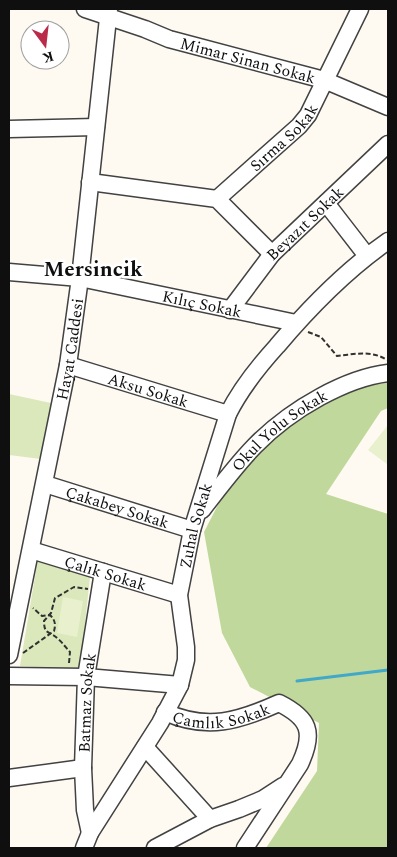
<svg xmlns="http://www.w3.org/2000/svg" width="397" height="857" font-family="Spectral,serif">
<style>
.green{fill:#dae8bb}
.forest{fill:#c0d89b}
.pitch{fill:#e9f0cd}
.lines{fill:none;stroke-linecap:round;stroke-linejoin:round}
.stream{stroke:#41a8c8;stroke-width:3}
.minor-casing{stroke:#424242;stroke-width:19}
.path{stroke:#313131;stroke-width:2;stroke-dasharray:5 2.5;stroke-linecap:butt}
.minor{stroke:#fff;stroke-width:16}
.labels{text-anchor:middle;stroke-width:5;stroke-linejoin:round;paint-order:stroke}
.street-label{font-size:16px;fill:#0f0f0f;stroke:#fff}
.district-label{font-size:21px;font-weight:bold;fill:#0f0f0f;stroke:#fff}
</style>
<rect width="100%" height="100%" fill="#fefaf1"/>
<g class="green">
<path d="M9,394L60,405L49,460L9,455Z"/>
<path d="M38,559L90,577L80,670L20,666Z"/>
</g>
<path class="forest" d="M388,380V408L381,411L326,494L388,514V848H266L317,771L319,723L250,687L222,633L204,532L221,499L257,451L303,416L348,391Z"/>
<g class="pitch">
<path d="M388,425V463L387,464L368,450Z"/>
<path d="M63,597L83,601L77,637L57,633Z"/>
</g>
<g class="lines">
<path class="stream" d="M297,681L388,670"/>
<defs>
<g id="minor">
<path id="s1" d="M85,9L145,29L169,39L324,80L388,107"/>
<path d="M9,129L96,127"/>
<path d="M90,182L217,199L272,254"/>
<path id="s2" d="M217,199L299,126L308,115L360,9"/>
<path d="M326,203L367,256"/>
<path id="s3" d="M9,272L80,278L296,323"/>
<path id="s4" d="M230,310L272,254L388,144"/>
<path id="s5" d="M68,365L228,414"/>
<path id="s6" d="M45,484L192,530"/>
<path id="s7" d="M202,510C240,460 265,427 320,397C342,385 363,376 388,373"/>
<path id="s8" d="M31,550L179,595"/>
<path id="s9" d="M9,655L68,365L80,278L109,9"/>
<path d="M9,676L86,677L180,685"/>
<path id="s10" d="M165,712C207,731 239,721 279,703C309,718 315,732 300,764L245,848"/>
<path d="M145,747L210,819"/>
<path d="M9,778L83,768"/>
<path id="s11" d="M90,833L85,810L83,768L86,677L103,572"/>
<path id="s12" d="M84,848L90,833L160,723L180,685L186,660V647L179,595L192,530L228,414C241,388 258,367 277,346C310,307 346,270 388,241"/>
<path d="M155,848L210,819L239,809L263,799L283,786"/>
</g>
</defs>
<use href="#minor" class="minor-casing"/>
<g class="path">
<path d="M308,332L321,337L337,356C354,354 372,350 387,360"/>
<path d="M23,653L54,631C56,624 55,620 50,615L42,616L33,608"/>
<path d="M69,663L70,652C66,648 63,643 58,639C51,631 44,636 44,621L51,613L55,598L74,587L88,589"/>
</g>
<use href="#minor" class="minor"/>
</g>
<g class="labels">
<g class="street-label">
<text dy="6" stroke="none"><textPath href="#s1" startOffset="171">Mimar Sinan Sokak</textPath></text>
<text dy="6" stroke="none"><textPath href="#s2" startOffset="91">Sırma Sokak</textPath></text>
<text dy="6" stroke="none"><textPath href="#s4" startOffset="115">Beyazıt Sokak</textPath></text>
<text dy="6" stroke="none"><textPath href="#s3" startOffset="196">Kılıç Sokak</textPath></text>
<text dy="6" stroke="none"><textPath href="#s9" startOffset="312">Hayat Caddesi</textPath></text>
<text dy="6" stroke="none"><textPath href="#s5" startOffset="84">Aksu Sokak</textPath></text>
<text dy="6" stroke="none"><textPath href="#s7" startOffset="112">Okul Yolu Sokak</textPath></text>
<text dy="6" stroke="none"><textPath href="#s6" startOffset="76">Çakabey Sokak</textPath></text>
<text dy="6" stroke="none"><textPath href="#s12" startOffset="352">Zuhal Sokak</textPath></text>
<text dy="6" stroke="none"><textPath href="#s8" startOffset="78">Çalık Sokak</textPath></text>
<text dy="6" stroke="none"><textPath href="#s11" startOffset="131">Batmaz Sokak</textPath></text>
<text dy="6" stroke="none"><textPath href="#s10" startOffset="58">Çamlık Sokak</textPath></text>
</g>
<g class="district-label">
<text x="93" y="276">Mersincik</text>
</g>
</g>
<rect width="397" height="857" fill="none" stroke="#0f0f0f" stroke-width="20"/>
<g transform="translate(45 45) rotate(165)"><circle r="24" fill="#ffffff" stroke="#9f9f9f"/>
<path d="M0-4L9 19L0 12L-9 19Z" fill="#ba2b49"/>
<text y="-8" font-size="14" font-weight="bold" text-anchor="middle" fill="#0f0f0f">K</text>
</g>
</svg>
